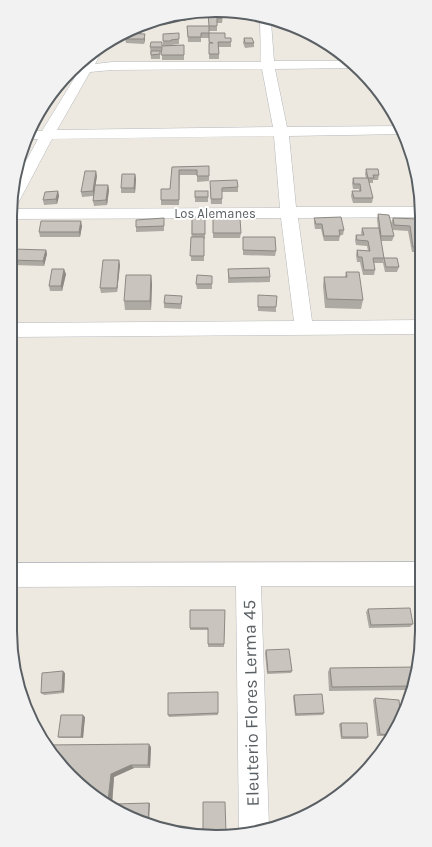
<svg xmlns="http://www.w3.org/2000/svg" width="432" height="847" font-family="Karla,sans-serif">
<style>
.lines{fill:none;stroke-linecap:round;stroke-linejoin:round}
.street-casing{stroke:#b4b8bc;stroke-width:1}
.street{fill:#fff;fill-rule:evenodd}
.wall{fill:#ada9a3}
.shaded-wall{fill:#8d8984}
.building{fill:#c9c4bd;stroke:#8d8984}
.labels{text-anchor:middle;stroke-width:4;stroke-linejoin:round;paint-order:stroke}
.far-street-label{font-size:13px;fill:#595f63;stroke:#fff}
.near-street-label{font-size:18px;fill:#595f63;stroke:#fff}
.rim{fill:none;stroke:#595f63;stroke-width:2}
</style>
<rect width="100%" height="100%" fill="#eee9e0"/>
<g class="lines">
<defs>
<g id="street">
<path d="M230,10L241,13C234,17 218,17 212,13Z"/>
<path d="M260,19L271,22L274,61H352L358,68L275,69L287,127L400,126L404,134L289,136L296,207H420V217L298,218L312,321L421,320V334L10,337V323L294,321L281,218L10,219C10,187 23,167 38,139H28L30,131H42L77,74L71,73L77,66L81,65L86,58L99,50L101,53L95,64L112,62H261ZM262,69L273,127L57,130L90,72L112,70ZM274,136L280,208L15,209L52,139Z"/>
<path d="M421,562V586H261L269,827L243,835H240L239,832L236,586L10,587V563Z"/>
</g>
</defs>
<use href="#street" class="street-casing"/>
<use href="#street" class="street"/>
</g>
<g class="wall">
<path d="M245,14L251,16V20H244Z"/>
<path d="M217,15H223L222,23H217V31H209V33L225,38H231V47H219V59H209V38H201V42H188L187,26H209Z"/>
<path d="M186,16V21H178V17Z"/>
<path d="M179,33V44L171,45H184V60H162V52H160V59H151L150,47L163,45V41Z"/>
<path d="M244,38L254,43V47L245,48L243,43Z"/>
<path d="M125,39H145L144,44L126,43Z"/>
<path d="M209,166V181L197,182V175H180L179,205H161V200L170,189L172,167Z"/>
<path d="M366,169L379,175L378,180H373V183H369L373,198L372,203H353L351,196L352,191H359V189H353L352,183L353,178H366L365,174Z"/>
<path d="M135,174L136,179L135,193H121V188Z"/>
<path d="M97,176L95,185H108L109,190L107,205L94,206L93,201V196L82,197L81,192Z"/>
<path d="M210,186L238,187V192H222V204H211Z"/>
<path d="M58,191L59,196L57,204L44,205L43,200Z"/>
<rect x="195" y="191" width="13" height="11"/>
<path d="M378,214L394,236L392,241H381L384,258L383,263H374L375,270L374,275H363L360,262H357L356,255L357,250L368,251L367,246L356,245L355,240L356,235H362L361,233L362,228H378L377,219Z"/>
<path d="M192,217H205V239H204V261H191Z"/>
<path d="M164,218V231L136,232V227Z"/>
<path d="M213,218L241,233L240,238H213Z"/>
<path d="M314,218L344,230L343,235H340L339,241H324L321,229H315L314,223Z"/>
<path d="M393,218L420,230V252H412L408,231L393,230L391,223Z"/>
<path d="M82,226L80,237H40L39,232Z"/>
<path d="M243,242L276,251L275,256L243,255Z"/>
<path d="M46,250L47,254L44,266L12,265L10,262V259Z"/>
<path d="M384,258L399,267L397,272H385L383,263Z"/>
<path d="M120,265L117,292L101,293L100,288Z"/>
<path d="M228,269L270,277V282L228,283Z"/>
<path d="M346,272L363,300L361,309L325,308L323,286L324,277H345Z"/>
<path d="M66,274L62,291H50L49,286Z"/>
<path d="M151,275L152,284L151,310H125L124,301Z"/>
<path d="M212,276V289H197L196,284Z"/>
<path d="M258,295L276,307V312L258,311Z"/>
<path d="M182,301L181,309L164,308V303Z"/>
<path d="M368,609L413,624L410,627L369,628L366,612Z"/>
<path d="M225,610L224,647H208V630H190V628Z"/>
<path d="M266,650L292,671L291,673L267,674L265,653Z"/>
<path d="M416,667L409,690L329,691L328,672L330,668Z"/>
<path d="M65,673L64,693L44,695L41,693Z"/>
<path d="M218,692V715L169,717L168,715Z"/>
<path d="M294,695L324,713L323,715L295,716L293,697Z"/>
<path d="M375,698L401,722L391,736H377L373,700Z"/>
<path d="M85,717L83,738H60L58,737Z"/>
<path d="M341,723L368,737L366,739H341L339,724Z"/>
<path d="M151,747L150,768H134L114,777L112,807L106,804L110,803L102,802L53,757Z"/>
</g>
<g class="shaded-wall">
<path d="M145,34V39L144,44V39Z"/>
<path d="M96,171L97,176L94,196L93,191Z"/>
<path d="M135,174L136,179L135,193L134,188Z"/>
<path d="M108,185L109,190L107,205L106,200Z"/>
<path d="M58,191L59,196L57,204L56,199Z"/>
<path d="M81,221L82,226L80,237L79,232Z"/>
<path d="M46,250L47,254L44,266L43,261Z"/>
<path d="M119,260L120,265L117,292V288Z"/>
<path d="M64,269L66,274L62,291L61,286Z"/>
<path d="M151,275L152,284L151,310L150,301Z"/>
<path d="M15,287L16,292L10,310V300Z"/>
<path d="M63,671L65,673L64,693L62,691Z"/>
<path d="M83,715L85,717L83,738L81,737Z"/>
<path d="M149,744L151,747L150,768L148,765Z"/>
<path d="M131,765L134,768L114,777L112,803L108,801L111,774Z"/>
<path d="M111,802L112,803V807L110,806Z"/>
<path d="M149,803H150L149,824L148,823Z"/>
</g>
<g class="building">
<path d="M208,13H217V15H223L222,18H217V26H209Z"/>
<path d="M187,26H209V33H225V38H231V42H218L219,54H209V43H213L209,42V33H201V37H188Z"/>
<path d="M128,33L145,34L144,39H125L126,35Z"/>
<path d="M179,33V39L171,40L170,41H163V34Z"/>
<path d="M244,38H252L254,43H245Z"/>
<path d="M151,42H162V46L184,45V55H161L162,47H150Z"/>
<path d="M151,51H160V54L151,55Z"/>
<path d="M209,166V176H197V170H179V200H161V189H170L172,167Z"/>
<path d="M366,169H378L379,175H373L374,178H368Z"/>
<path d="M85,171H96L93,191L81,192Z"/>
<path d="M122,174H135L134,188H121Z"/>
<path d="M353,178H368L373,198H354L352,191H361L360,184H354Z"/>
<path d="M237,180L238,187L222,188V199H211L210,181Z"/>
<path d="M95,185H108L106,200L93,201Z"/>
<path d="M58,191L56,199L43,200L45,192Z"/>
<rect x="195" y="191" width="13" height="6"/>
<path d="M378,214L389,215L394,236H381Z"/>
<rect x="192" y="217" width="13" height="17"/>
<path d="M341,217L344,230H339L340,236H324L322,224H316L314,218Z"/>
<path d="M164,218V226L136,227V220Z"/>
<path d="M213,218H240L241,233H213Z"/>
<path d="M393,218L418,219L420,230V247H413L410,226L394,225Z"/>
<path d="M41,221H81L79,232H39Z"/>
<path d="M362,228H379L384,258H373L375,270H364L362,257H358L357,250L370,251L368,241L357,240L356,235H364Z"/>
<path d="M191,237H204V256H190Z"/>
<path d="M243,237H275L276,251L243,250Z"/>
<path d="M13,249L46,250L43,261L10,260Z"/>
<path d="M384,258H397L399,267H386Z"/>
<path d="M103,260H119L117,288H100Z"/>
<path d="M269,268L270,277L229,278L228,269Z"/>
<path d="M52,269H64L61,286H49Z"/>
<path d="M346,272H359L363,300L327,299L324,277H347Z"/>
<path d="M126,275H151L150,301H124Z"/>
<path d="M197,275L212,276V284H196Z"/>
<path d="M10,287H15L10,300Z"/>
<path d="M165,295L182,296L181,304L164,303Z"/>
<path d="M258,295L277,296L276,307H258Z"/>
<path d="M410,608L413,624L371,625L368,609Z"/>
<path d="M190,610H225L224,644H208V628H190Z"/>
<path d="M289,649L292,671L268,672L266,650Z"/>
<path d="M416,667L410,686L332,687L330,668Z"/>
<path d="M63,671L62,691L41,693L42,673Z"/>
<path d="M218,692V713L168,715V693Z"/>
<path d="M322,694L324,713L296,714L294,695Z"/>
<path d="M375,698L399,700L401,720V722L392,735L380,734Z"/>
<path d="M61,715H83L81,737H58Z"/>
<path d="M341,723H367L368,737H342Z"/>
<path d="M149,744L148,765H131L111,774L108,801H101L53,757L46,745Z"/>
<path d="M111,802L110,806L106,804Z"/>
<path d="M203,802H225L226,833H203Z"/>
<path d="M149,803L148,823L115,808V804Z"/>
</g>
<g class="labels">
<g class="far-street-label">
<text x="215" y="218">Los Alemanes</text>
</g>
<g class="near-street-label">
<text transform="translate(251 703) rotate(-91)" y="6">Eleuterio Flores Lerma 45</text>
</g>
</g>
<path d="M0 0H432V847H0ZM216 17H216A199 199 0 0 1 415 216V631A199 199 0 0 1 216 830H216A199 199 0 0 1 17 631V216A199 199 0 0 1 216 17Z" fill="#f2f2f3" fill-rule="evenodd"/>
<path class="rim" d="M216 17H216A199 199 0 0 1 415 216V631A199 199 0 0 1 216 830H216A199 199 0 0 1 17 631V216A199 199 0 0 1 216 17Z"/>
</svg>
